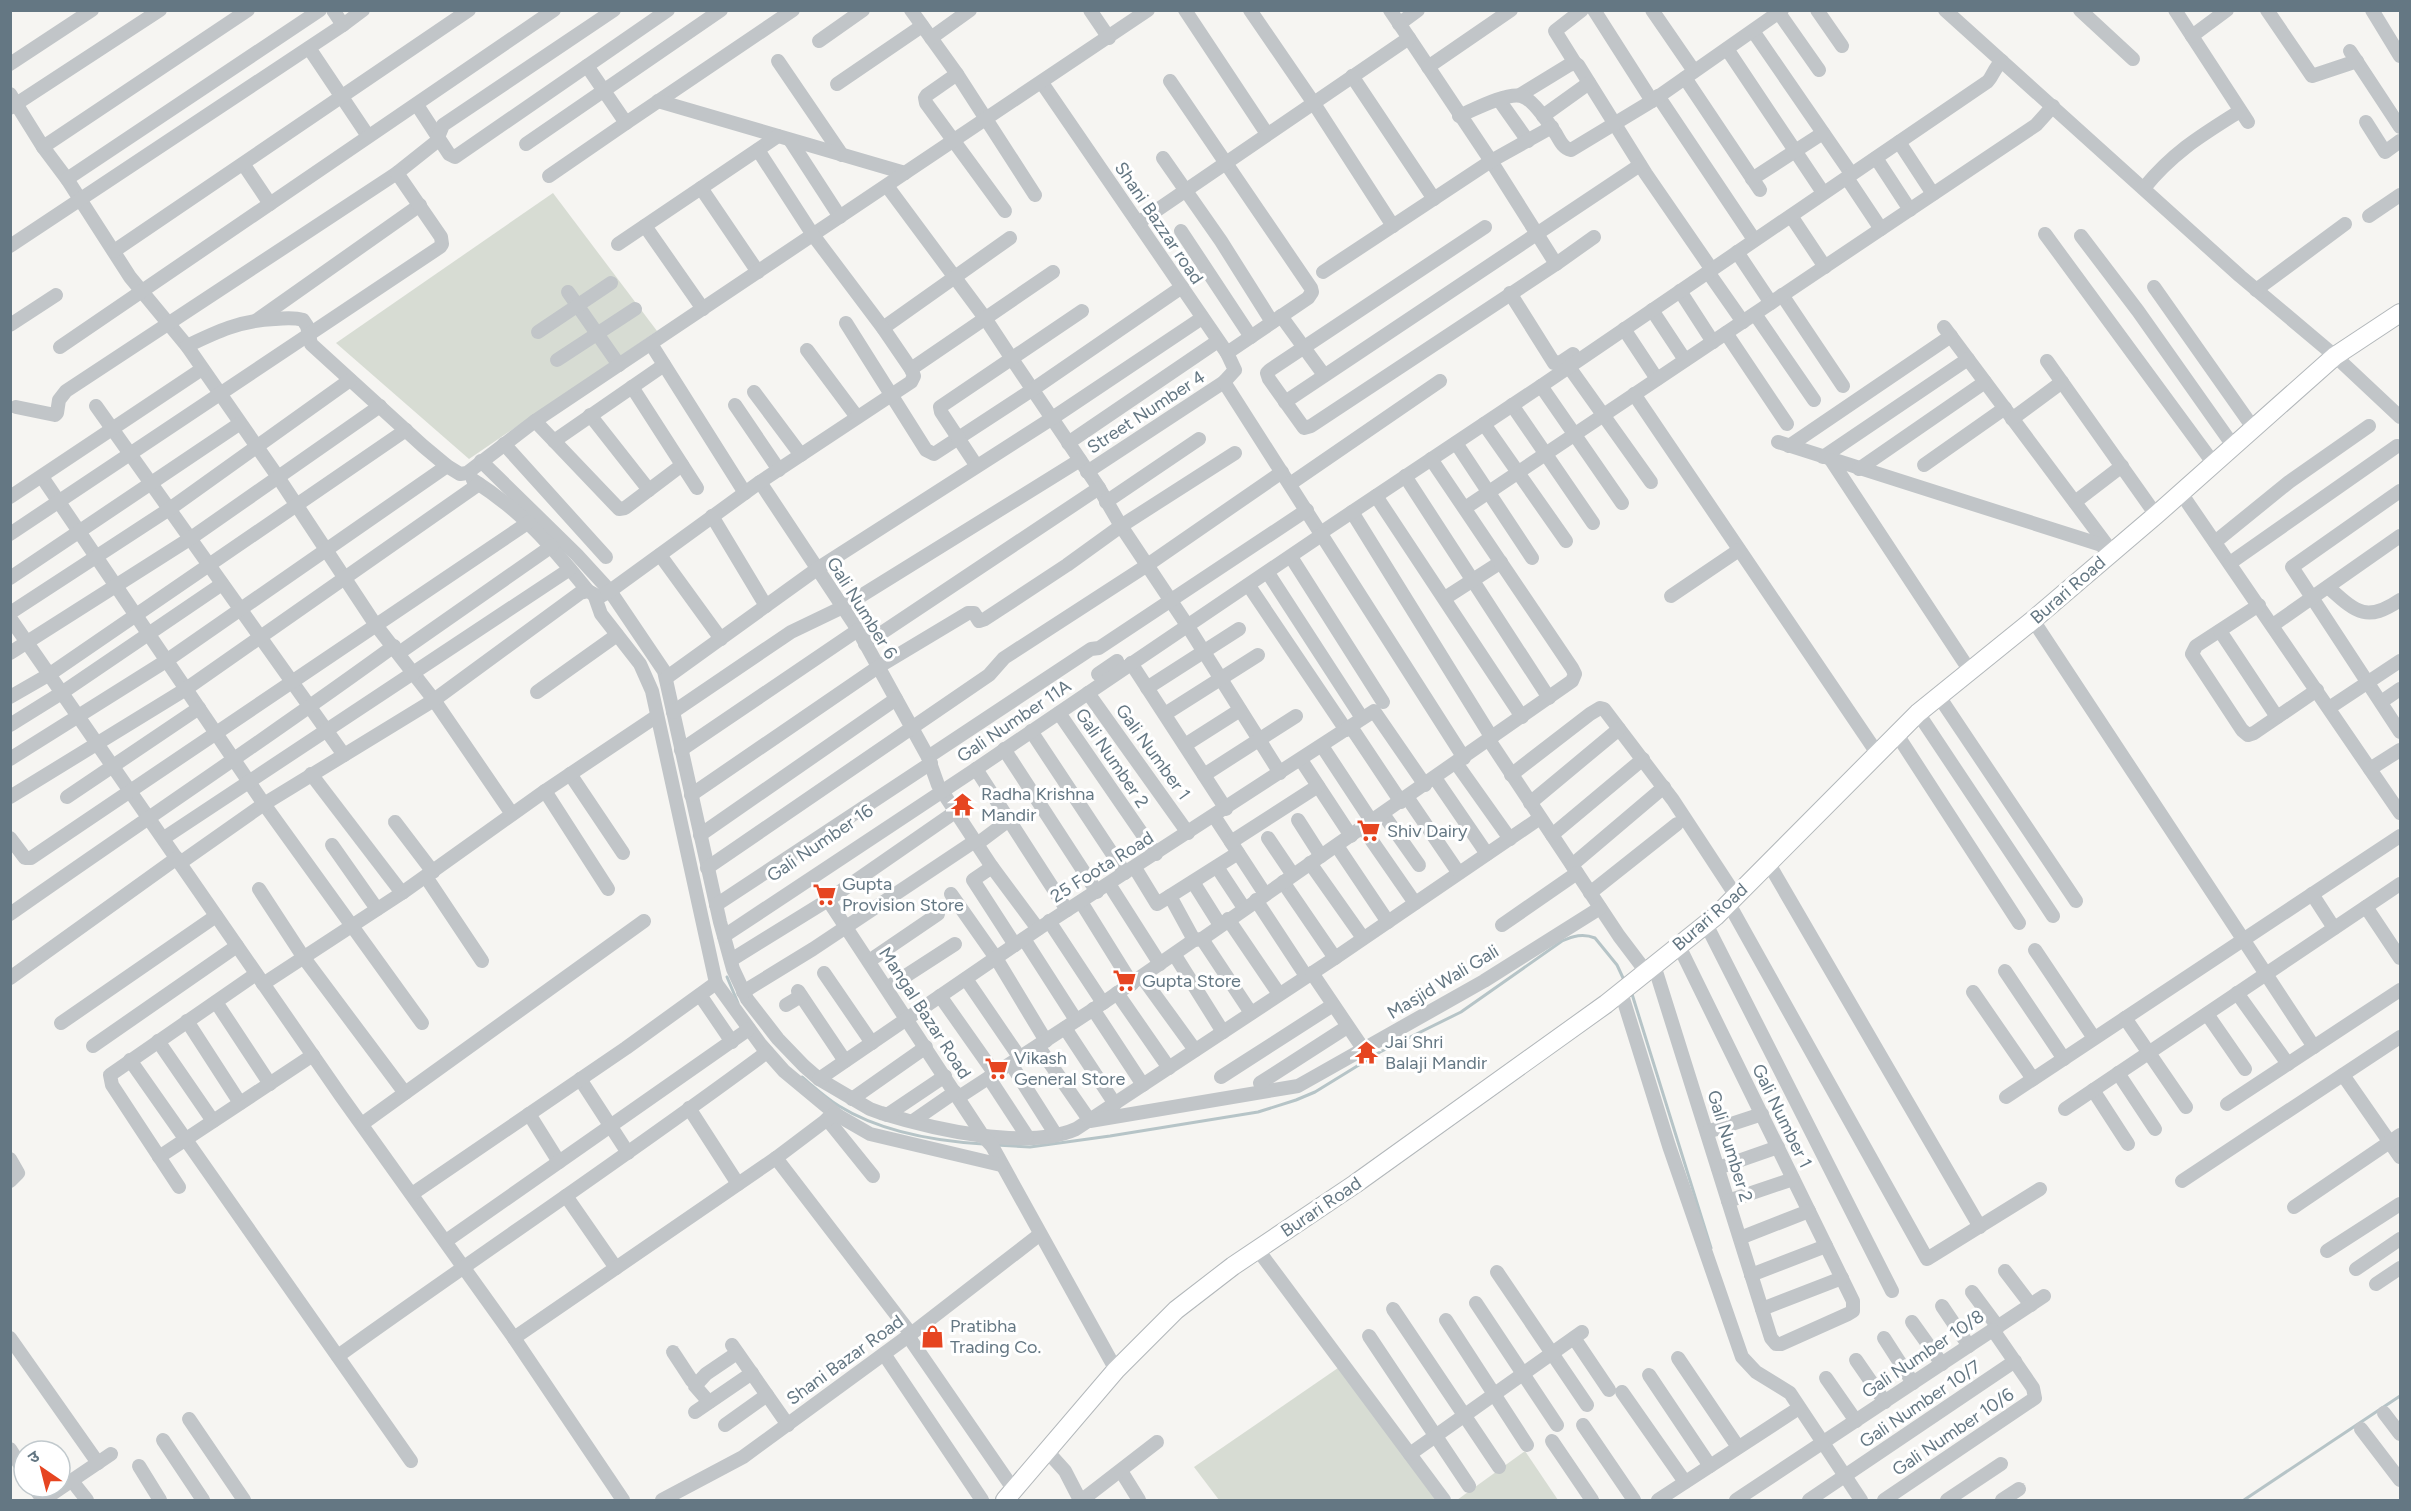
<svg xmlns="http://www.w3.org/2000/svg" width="2411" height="1511" font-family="Figtree,'Noto Sans Devanagari',sans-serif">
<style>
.green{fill:#d7dcd3}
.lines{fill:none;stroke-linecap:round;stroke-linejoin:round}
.stream{stroke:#b6c4c7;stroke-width:3}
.major-casing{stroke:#b2b7ba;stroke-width:20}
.minor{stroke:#c1c5c8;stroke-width:14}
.major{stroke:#fff;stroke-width:18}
.labels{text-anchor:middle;stroke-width:6;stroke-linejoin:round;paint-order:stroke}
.street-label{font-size:18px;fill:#647783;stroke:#fff}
.poi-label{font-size:18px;fill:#647783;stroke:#fff;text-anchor:start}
</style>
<rect width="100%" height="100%" fill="#f6f5f2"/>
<g class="green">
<path d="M553,193L657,331L469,459L336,343Z"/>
<path d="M1338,1368L1438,1500H1219L1194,1467Z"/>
<path d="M1525,1451L1558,1500H1457Z"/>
</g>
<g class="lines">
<g class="stream">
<path d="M727,977L738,1003"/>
<path d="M1632,994L1711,1248"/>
<path d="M802,1077C814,1087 826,1098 839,1106C881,1132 934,1141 983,1144"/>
<path d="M996,1145L1030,1147L1110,1136L1258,1112L1296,1100L1315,1092L1380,1052L1461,1012L1562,941C1573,936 1583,933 1595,938L1617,965L1624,980"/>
<path d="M2244,1500L2400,1396"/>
</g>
<defs>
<path id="major" d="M1005,1500L1116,1370L1176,1310L1233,1266L1355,1184L1606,1004L1716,916L1918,713L2033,620L2156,515L2335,356L2400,313"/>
</defs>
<use href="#major" class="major-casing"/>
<g class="minor">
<path d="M333,10L343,25L363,10"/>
<path d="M911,10L957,74L1035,195"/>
<path d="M1090,10L1109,38"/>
<path d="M1185,10L1267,134"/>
<path d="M1250,10L1313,102L1393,226"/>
<path d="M1594,10L1652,101"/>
<path d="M1652,10L1694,71"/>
<path d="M1817,10L1842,46"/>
<path d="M1945,10L2240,276L2335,356L2400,417"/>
<path d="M2080,10L2133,59"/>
<path d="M2175,10L2248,122"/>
<path d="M2267,10L2312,76L2357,61"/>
<path d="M2372,10L2400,56"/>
<path d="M1779,13L1819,70"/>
<path d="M1399,24L1418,10"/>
<path d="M1753,31L1848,169"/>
<path d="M2192,36L2227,10"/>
<path d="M931,38L970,10"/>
<path d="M1409,38L1491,161L1556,264"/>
<path d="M819,41L863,10"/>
<path d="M309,48L368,136"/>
<path d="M1727,49L1820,188"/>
<path d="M2350,51L2400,127"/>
<path d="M778,61L842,155"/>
<path d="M1575,63L1555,31L1582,10"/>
<path d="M10,64L92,10"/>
<path d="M587,66L626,123L793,10"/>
<path d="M1428,67L1511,10"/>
<path d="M957,74L927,95L925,98L926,103L1005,211"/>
<path d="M1352,76L1434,199"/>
<path d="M1685,78L1760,190"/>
<path d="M1170,81L1311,288L1312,292L1308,298L1227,353"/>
<path d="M1042,83L1227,353L1235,370L1224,382L1087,472"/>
<path d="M837,84L922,26"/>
<path d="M10,94L43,147L67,179L130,277L187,346L278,477L375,624L434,700L512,814"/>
<path d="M1520,95L1569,65L1575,63L1578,65L1646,174L1708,264"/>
<path d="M1658,96L1751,235"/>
<path d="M1499,100L1528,141"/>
<path d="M658,101L905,173"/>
<path d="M417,105L449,154L455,157L668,10"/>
<path d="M10,108L160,10"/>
<path d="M1459,116C1473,110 1507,92 1521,96C1532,98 1550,125 1556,134C1560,141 1563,148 1571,150L1652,101L1782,10"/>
<path d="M1543,116L1589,83"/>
<path d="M2366,122L2385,152L2400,141"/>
<path d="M790,140L840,217"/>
<path d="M1899,142L1933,194"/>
<path d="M526,144L721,10"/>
<path d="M43,147L248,10"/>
<path d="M1163,158L1221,241L1272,322"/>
<path d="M1876,158L1910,210"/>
<path d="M244,165L270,204"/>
<path d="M549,176L626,123"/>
<path d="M1847,178L1881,229"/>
<path d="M67,179L320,10"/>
<path d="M1752,179L1823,133"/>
<path d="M887,186L985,318L1012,359L1099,488L1121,526L1187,625L1280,773"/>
<path d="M701,188L758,272"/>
<path d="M2144,188C2173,152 2202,135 2240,111"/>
<path d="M1791,216L1825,267"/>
<path d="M2369,216L2400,195"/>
<path d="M1138,223L1409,38L1390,10"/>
<path d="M645,226L703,309"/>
<path d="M1485,227L1270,370L1267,373L1269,379L1304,428L1311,426L1556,264L1594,237"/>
<path d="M1181,231L1251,337"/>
<path d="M2045,234L2214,464"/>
<path d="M2081,236L2138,311L2234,447"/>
<path d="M618,244L778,136"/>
<path d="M10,246L343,25"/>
<path d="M114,251L469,10"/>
<path d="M1737,252L1771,303"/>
<path d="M1323,272L1491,161L1552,127"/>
<path d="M1708,272L1743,322"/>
<path d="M2154,287L2254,429"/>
<path d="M2256,290L2345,224"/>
<path d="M1680,291L1713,342"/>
<path d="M568,292L619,365"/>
<path d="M1510,293L1554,363L1561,362L1573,354"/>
<path d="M1782,295L1843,386"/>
<path d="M1652,310L1685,360"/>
<path d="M1755,314L1814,400"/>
<path d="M1281,316L1324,375"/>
<path d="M257,320L420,205"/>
<path d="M846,323L926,450L934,454L1032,390L1182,287"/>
<path d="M10,325L56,295"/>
<path d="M1944,327L2109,548"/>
<path d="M883,328L1010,238"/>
<path d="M1624,329L1657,379"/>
<path d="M538,332L611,283"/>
<path d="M1726,333L1787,424"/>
<path d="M651,344L745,493"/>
<path d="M187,346C216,332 241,320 275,319C284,318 294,317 303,320L307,326L311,344L423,446L447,466L460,474L467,473L535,421L1148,10"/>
<path d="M60,347L554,10"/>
<path d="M807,350L857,417"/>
<path d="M557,360L635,309"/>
<path d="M2047,361L2156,515"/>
<path d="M1569,367L1651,482"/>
<path d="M911,369L1053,272"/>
<path d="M1224,382L1464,758"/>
<path d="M1541,386L1622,503"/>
<path d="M632,387L697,488"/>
<path d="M754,392L801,455"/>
<path d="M1634,394L1877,753"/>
<path d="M1285,402L1640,165"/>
<path d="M735,405L779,470"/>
<path d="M1512,405L1593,523"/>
<path d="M96,406L344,755"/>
<path d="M16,407L55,415L57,413L59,400L66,391L397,173L436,142L443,125L614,10"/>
<path d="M590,415L649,490"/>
<path d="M2012,419L2062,382"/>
<path d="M535,421L619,509L625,508L682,465"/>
<path d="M1484,424L1566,541"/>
<path d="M554,441L664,365"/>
<path d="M1778,442L2108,547"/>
<path d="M1068,443L1218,341"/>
<path d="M1456,443L1532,558"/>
<path d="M504,444L606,557"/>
<path d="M1789,446L1951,336"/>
<path d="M1823,457L1968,359"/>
<path d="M1831,460L1970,671"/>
<path d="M481,461L577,555L610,591L664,671L720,922L733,969L747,999L778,1039L804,1066L819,1079L870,1109L881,1113C933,1129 1026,1151 1076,1129L1335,958L1540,818"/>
<path d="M976,465L941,412L940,407L1082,311"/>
<path d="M1924,465L2005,408"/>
<path d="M1859,469L1985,382"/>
<path d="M1405,476L1549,698"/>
<path d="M42,477L264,804L422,1023"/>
<path d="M473,480C524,513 550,544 588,591"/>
<path d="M760,482L858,630L928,757L938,785L992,867L1038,929"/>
<path d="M1290,484L1440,381"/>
<path d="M2400,491L2292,567L2400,732"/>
<path d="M2181,493L2400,813"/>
<path d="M1376,496L1522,717"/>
<path d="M10,497L202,369"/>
<path d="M1106,502L1199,439"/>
<path d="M2075,502L2122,466"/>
<path d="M1465,508L2036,125L2053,106"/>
<path d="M1352,512L1492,738"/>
<path d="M712,516L766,606"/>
<path d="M1322,532L1541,386L1987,82C1992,78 1994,68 2002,61"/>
<path d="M10,534L440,247L442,244L441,237L397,173"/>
<path d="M2215,542L2289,482L2369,426"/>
<path d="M660,555L721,639"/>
<path d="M1291,557L1383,702"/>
<path d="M2230,563L2397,446"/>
<path d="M1268,573L1362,718"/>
<path d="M10,578L239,424"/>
<path d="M1249,586L1346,730"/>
<path d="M2328,587C2356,612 2366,623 2400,600"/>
<path d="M1671,596L1739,550"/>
<path d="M1445,598L1501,562"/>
<path d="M2259,605L2196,646L2192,654L2242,730L2248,735L2254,733L2317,690"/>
<path d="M10,613L171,508L350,380"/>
<path d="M10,618L341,1096L514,1338L623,1500"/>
<path d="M2033,620L2314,1047"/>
<path d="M2273,625L2400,536"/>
<path d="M2220,631L2277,717"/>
<path d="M865,644L1099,488"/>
<path d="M10,653L191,538L380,406"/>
<path d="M399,653L552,546"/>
<path d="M1131,663L1226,809"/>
<path d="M1098,674L1117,661"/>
<path d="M666,678L817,569L1051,419L1202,318"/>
<path d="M1147,688L1239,629"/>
<path d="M537,692L617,635"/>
<path d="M1088,693L1188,833"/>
<path d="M1938,695L2076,901"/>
<path d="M10,697L50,674L406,430"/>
<path d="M2381,702L2400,689"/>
<path d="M2329,708L2400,661"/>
<path d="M673,712L791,632L843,607L1080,460"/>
<path d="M1059,713L1156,854"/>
<path d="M1918,713L2053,916"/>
<path d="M1165,714L1258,655"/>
<path d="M10,725L63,692L222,584"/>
<path d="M1351,727L1401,802"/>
<path d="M1031,731L1125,873"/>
<path d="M1896,733L2019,923"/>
<path d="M1489,740L1619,936L1647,973"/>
<path d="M1185,745L1240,710"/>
<path d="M1322,746L1372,822"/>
<path d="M1004,749L1097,892"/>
<path d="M681,750L858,630"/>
<path d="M928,757L1091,649L1099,648L1307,510"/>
<path d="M10,759L166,661L447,466"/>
<path d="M1301,760L1351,836"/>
<path d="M1456,763L1510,839"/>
<path d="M976,769L1067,910"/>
<path d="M2370,769L2400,750"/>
<path d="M311,774L402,893"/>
<path d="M570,774L623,853"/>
<path d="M1204,775L1296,716"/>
<path d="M1511,775L1590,714L1600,708L1604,709L1673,800L1736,896"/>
<path d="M1435,778L1487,854"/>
<path d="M545,791L608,889"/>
<path d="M691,795L878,667L968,613H974L979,621L985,619L1067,565L1121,526L1235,453"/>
<path d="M10,797L186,689L479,484"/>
<path d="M67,797L199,708"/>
<path d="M1407,797L1456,869"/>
<path d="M1530,803L1619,729"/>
<path d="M1383,814L1419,865"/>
<path d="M1214,816L1265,894"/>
<path d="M1298,820L1321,856"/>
<path d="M395,822L433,872"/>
<path d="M1363,828L1415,903"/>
<path d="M700,835L896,699"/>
<path d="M1552,835L1643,759"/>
<path d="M10,838L25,858H31L529,522"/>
<path d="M164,838L570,569"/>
<path d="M1268,838L1293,875"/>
<path d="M1231,842L1318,786"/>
<path d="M977,844L1009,820"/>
<path d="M332,845L377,909"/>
<path d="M1337,846L1388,922"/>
<path d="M180,863L264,804L434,700L580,593L588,591L599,597L610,591L760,482L911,382L914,376L911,369L883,328L813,235L758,150"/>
<path d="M1310,863L1363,938"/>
<path d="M1769,864L1980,1227"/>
<path d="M1572,865L1664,787"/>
<path d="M992,867L973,880L1015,945"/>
<path d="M1217,867L1244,908"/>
<path d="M707,868L989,675L1004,658L1146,566L1282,472"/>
<path d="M1135,868L1157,904L1170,896L1194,940"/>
<path d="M426,877L482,961"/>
<path d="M1193,882L1220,925"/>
<path d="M1283,882L1335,958"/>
<path d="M1109,884L1160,964"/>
<path d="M259,889L304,958L405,1093"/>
<path d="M1590,893L1677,824"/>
<path d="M951,894L996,958L1046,1041"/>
<path d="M2312,894L2334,928"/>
<path d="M1170,896L1238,853"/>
<path d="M828,900L983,1136L992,1146L1116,1370"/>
<path d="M1256,900L1306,976"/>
<path d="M1081,902L1132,984"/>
<path d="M1729,904L1927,1259L2040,1189"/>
<path d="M716,905L931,763"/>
<path d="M2366,907L2400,958"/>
<path d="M10,914C138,824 268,738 394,646"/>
<path d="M1228,919L1279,994"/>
<path d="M1049,921L1103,1003"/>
<path d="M1706,924L1892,1291"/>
<path d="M1502,925L1577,873"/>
<path d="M724,936L976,769L1323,534"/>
<path d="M1024,939L1076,1020"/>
<path d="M1202,939L1251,1013"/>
<path d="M2035,950L2094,1038"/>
<path d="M1176,957L1223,1032"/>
<path d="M731,960L828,900L955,812"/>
<path d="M869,961L938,914"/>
<path d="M1654,965L1771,1338L1776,1344H1781L1848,1314L1853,1311V1301L1679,946"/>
<path d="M2005,971L2064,1059"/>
<path d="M824,973L872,1043"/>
<path d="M1312,973L1364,1050"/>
<path d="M1142,977L1195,1050"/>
<path d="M10,978L177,858"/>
<path d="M966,979L1020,1058"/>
<path d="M716,983L761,1045L784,1071L837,1115"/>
<path d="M263,984L402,893L545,791L657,716"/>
<path d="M887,988L955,944"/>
<path d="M798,991L845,1061"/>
<path d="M743,992L813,949L975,841"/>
<path d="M1621,992L1669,1146L1742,1357L1756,1372L1790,1393L1861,1500"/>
<path d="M1973,992L2033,1079"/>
<path d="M1117,993L1169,1068"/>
<path d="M2237,993L2288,1064"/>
<path d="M700,995L732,1042"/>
<path d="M940,996L995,1074"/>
<path d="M216,1002L270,1084"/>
<path d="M786,1005L801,996"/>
<path d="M1093,1009L1143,1085"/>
<path d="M2207,1014L2245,1069"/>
<path d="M2125,1018L2186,1107"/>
<path d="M187,1021L240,1103"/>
<path d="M61,1023L216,916"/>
<path d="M1065,1028L1115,1104"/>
<path d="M158,1041L213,1121"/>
<path d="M93,1046L237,946"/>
<path d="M1038,1046L1090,1121L1298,1086L1484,981L1600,908"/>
<path d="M130,1060L411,1461"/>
<path d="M1011,1064L1056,1135"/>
<path d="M2118,1073L2155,1129"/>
<path d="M2343,1075L2400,1157"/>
<path d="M1221,1077L1333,1005"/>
<path d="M989,1078L1027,1136"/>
<path d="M580,1079L628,1153"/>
<path d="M819,1079L1038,929L1374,711L1425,785"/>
<path d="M1260,1083L1347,1027"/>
<path d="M2093,1090L2128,1144"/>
<path d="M959,1097L1103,1003L1194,940L1202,939L1572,681L1575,674L1572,668L1431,459"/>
<path d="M2006,1097L2400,836"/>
<path d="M852,1099L926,1047"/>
<path d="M2227,1104L2400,990"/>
<path d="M689,1108L738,1184"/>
<path d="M2065,1109L2400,884"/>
<path d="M529,1114L559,1162"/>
<path d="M887,1115L945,1076"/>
<path d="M827,1119L873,1176"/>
<path d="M913,1121L955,1092"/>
<path d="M362,1124L644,921"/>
<path d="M1707,1132L1762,1114"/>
<path d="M159,1157L313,1055"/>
<path d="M776,1158L911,1334"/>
<path d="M10,1159L18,1173L10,1181"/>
<path d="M1718,1168L1778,1147"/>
<path d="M2182,1181L2400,1037"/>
<path d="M179,1187L112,1085L110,1075L256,974"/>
<path d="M412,1194L626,1048L716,983L652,691L640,664L601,614L595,597"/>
<path d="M566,1196L616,1268"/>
<path d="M1728,1201L1793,1179"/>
<path d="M2294,1207L2400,1135"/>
<path d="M1740,1238L1809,1211"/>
<path d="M446,1241L749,1029"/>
<path d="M1258,1250L1444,1500"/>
<path d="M2327,1251L2400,1204"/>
<path d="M2356,1269L2400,1239"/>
<path d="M2005,1271L2031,1305"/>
<path d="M1497,1272L1587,1405"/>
<path d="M1751,1275L1826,1246"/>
<path d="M2376,1284L2400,1268"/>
<path d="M1972,1292L1998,1327"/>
<path d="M1476,1303L1557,1425"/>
<path d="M1942,1306L1969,1346"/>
<path d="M1393,1309L1499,1467"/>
<path d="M1762,1309L1842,1278"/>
<path d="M1446,1320L1527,1445"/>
<path d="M1912,1322L1942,1364"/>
<path d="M908,1336L1014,1490"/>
<path d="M1369,1336L1469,1486"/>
<path d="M10,1338L98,1463"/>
<path d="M514,1338L776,1158L833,1115H837L870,1134L1001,1165"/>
<path d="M1574,1338L1609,1390"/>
<path d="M1884,1338L1913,1383"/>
<path d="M732,1345L788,1425"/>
<path d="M673,1352L692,1381"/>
<path d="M884,1354L982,1500"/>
<path d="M338,1356C480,1254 626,1157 767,1052"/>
<path d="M1678,1358L1738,1447"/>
<path d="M1856,1360L1885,1402"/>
<path d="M1649,1375L1710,1466"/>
<path d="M1826,1378L1856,1421"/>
<path d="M1622,1392L1685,1482"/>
<path d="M709,1402L695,1386L706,1374L737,1353"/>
<path d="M695,1412L752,1373"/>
<path d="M2384,1413L2400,1434"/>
<path d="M189,1419L244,1500"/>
<path d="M725,1425L767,1395"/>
<path d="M1583,1425L1634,1500"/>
<path d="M2361,1429L2400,1480"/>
<path d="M163,1440L203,1500"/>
<path d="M1552,1441L1592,1500"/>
<path d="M10,1449L24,1471"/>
<path d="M1047,1451L1065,1471L1080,1500"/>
<path d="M1410,1454L1582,1332"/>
<path d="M139,1466L160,1500"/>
<path d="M1121,1471L1139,1500"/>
<path d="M72,1481L87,1500"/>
<path d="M34,1487L43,1500"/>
<path d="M43,1500L111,1454"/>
<path d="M662,1500L743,1457L911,1334L1039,1235"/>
<path d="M1082,1500L1157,1442"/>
<path d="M1658,1500L1799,1408"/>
<path d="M1736,1500L2044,1296"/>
<path d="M1809,1500L2015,1361"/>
<path d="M1884,1500L2035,1398L2033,1388L1993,1330"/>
<path d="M1947,1500L2001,1464"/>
<path d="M2002,1500L2019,1489"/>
</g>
<use href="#major" class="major"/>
</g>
<defs>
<symbol id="temple-bare" viewBox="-9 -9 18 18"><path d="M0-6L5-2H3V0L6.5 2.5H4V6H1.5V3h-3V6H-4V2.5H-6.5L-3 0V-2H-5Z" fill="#e64521" stroke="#fff" stroke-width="2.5" paint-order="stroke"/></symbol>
<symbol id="supermarket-bare" viewBox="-9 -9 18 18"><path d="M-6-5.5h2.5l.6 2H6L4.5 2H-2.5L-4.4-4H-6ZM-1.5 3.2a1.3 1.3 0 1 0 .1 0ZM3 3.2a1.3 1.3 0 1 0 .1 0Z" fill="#e64521" stroke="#fff" stroke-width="2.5" paint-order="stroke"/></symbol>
<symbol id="shop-bare" viewBox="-9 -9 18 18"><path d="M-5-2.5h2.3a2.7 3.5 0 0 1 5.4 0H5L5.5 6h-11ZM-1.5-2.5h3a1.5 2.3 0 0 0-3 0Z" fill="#e64521" stroke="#fff" stroke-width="2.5" paint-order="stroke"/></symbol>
</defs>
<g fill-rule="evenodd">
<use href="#temple-bare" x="946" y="788" width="33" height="33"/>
<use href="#supermarket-bare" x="1352" y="814" width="33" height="33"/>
<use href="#supermarket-bare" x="808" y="878" width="33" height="33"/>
<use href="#supermarket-bare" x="1108" y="964" width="33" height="33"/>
<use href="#temple-bare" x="1350" y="1036" width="33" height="33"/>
<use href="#supermarket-bare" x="980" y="1052" width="33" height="33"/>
<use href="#shop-bare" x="916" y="1320" width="33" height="33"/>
</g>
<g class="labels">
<g class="street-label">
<text transform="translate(1159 223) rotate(56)" y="6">Shani Bazzar road</text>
<text transform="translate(1146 412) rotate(-33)" y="6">Street Number 4</text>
<text transform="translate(2068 590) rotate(-41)" y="6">Burari Road</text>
<text transform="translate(862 608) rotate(58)" y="6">Gali Number 6</text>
<text transform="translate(1014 721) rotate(-34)" y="6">Gali Number 11A</text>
<text transform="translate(1153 752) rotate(54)" y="6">Gali Number 1</text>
<text transform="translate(1112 758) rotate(56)" y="6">Gali Number 2</text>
<text transform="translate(820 843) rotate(-34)" y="6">Gali Number 16</text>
<text transform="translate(1102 867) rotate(-32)" y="6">25 Foota Road</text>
<text transform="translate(1710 917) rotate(-41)" y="6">Burari Road</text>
<text transform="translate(1443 982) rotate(-31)" y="6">Masjid Wali Gali</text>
<text transform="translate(925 1013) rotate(57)" y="6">Mangal Bazar Road</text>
<text transform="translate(1782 1116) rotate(64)" y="6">Gali Number 1</text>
<text transform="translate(1730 1146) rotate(73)" y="6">Gali Number 2</text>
<text transform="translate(1321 1207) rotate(-34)" y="6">Burari Road</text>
<text transform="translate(1923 1354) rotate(-34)" y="6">Gali Number 10/8</text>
<text transform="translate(845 1360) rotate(-36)" y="6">Shani Bazar Road</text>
<text transform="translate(1920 1404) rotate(-34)" y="6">Gali Number 10/7</text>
<text transform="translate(1953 1432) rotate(-34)" y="6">Gali Number 10/6</text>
</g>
<g class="poi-label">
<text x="981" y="800">Radha Krishna<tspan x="981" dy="21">Mandir</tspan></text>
<text x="1387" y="837">Shiv Dairy</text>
<text x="842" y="890">Gupta<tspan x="842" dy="21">Provision Store</tspan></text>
<text x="1142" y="987">Gupta Store</text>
<text x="1385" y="1048">Jai Shri<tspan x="1385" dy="21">Balaji Mandir</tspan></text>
<text x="1014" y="1064">Vikash<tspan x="1014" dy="21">General Store</tspan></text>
<text x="950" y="1332">Pratibha<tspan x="950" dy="21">Trading Co.</tspan></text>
</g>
</g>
<rect width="2411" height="1511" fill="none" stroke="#647783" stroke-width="24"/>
<g transform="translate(42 1469) rotate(325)"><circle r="28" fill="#ffffff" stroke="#c1c9cd" stroke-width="1.5"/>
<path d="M0-4.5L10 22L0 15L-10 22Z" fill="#e64521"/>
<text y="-9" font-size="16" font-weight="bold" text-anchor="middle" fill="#647783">उ</text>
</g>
</svg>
